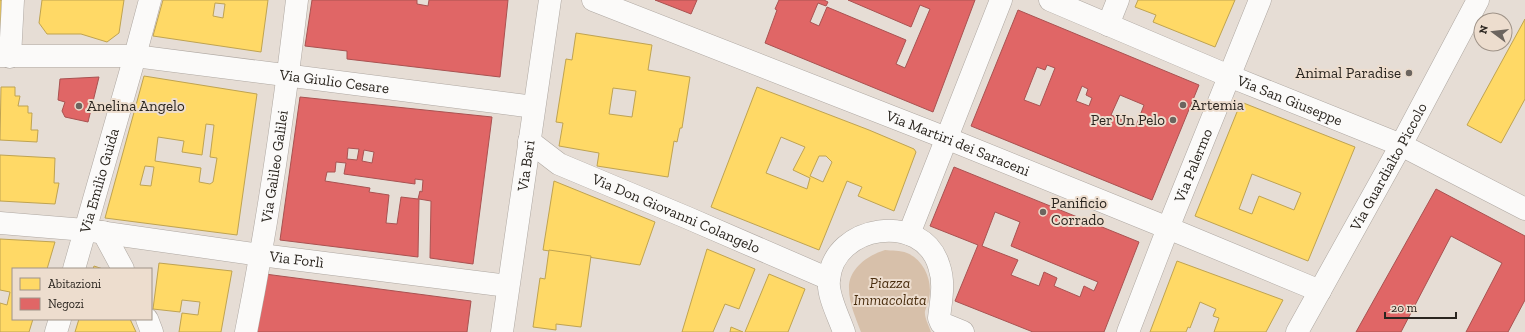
<svg xmlns="http://www.w3.org/2000/svg" width="1525" height="332" font-family="'Zilla Slab',serif">
<style>
.green{fill:#d7c0aa}
.homes{fill:#ffd966;stroke:#bfa351;fill-rule:evenodd}
.shops{fill:#e06666;stroke:#a95251;fill-rule:evenodd}
.lines{fill:none;stroke-linecap:round;stroke-linejoin:round}
.minor-casing{stroke:#aea7a1;stroke-width:23}
.minor{stroke:#fbfaf9;stroke-width:22}
.poi-dot{fill:#6c655f;stroke:#edddce;stroke-width:1.5}
.labels{text-anchor:middle;stroke-width:4;stroke-linejoin:round;paint-order:stroke}
.poi-label{font-size:15px;fill:#2a251f;stroke:#edddce;text-anchor:start}
.street-label{font-size:15px;fill:#2a251f;stroke:#edddce}
.park-label{font-size:15px;font-style:italic;fill:#4b2f10;stroke:#edddce}
</style>
<rect width="100%" height="100%" fill="#e6ddd5"/>
<path class="green" d="M885,250C892,251 900,250 907,253C924,260 933,281 929,299C929,303 926,307 925,311C924,317 929,326 931,332H861C856,319 849,303 849,289C848,269 868,255 885,250Z"/>
<g class="homes">
<path d="M0,0H3L0,42Z"/>
<path d="M42,0H124L119,33L107,42L81,34H47L39,23Z"/>
<path d="M163,0H268L261,52L153,36ZM215,3L225,4L223,18L213,16Z"/>
<path d="M1138,0H1235L1215,47L1153,22L1156,15L1135,7Z"/>
<path d="M1525,19V99L1501,143L1467,125Z"/>
<path d="M576,33L652,45L648,70L690,77L682,128H680L677,142L674,141L668,177L597,166L599,153L559,146L563,123L556,122L566,59L572,60ZM613,88L636,91L632,117L609,114Z"/>
<path d="M144,76L257,94L237,235L105,218ZM206,124L214,125L210,157L217,158L213,182L210,184L199,182L201,168L155,161L158,137L184,141L182,152L202,155ZM145,166L154,167L151,186L140,185Z"/>
<path d="M1,87H15V96H20L18,106H28V113H32L31,130H38L37,142L0,140Z"/>
<path d="M757,87L869,130L914,149L916,152L894,211L858,196L862,187L847,181L819,250L711,207ZM781,137L805,147L793,170L810,178L807,189L766,173ZM819,156H826L832,162L823,182L810,176Z"/>
<path d="M1241,102L1355,147L1308,261L1195,216ZM1252,174L1301,193L1294,210L1259,196L1252,214L1239,209Z"/>
<path d="M0,155L55,158L54,183H59L55,204L0,201Z"/>
<path d="M554,181L655,222L640,265L543,250Z"/>
<path d="M0,239L55,242L47,269H13V319H33L29,332H0V303L7,305L10,292L0,290Z"/>
<path d="M707,249L755,269L739,309L725,304L713,332H682Z"/>
<path d="M549,250L591,256L581,327L556,324V330L533,327L540,278L545,279Z"/>
<path d="M1177,261L1283,300L1266,332H1214L1219,318L1213,316L1216,309L1200,302L1190,328L1188,327L1186,332H1150Z"/>
<path d="M159,263L232,271L221,332H179L182,313L198,315L200,302L182,300L180,312L153,309Z"/>
<path d="M94,266L103,269H93Z"/>
<path d="M769,274L805,289L788,332H745Z"/>
<path d="M79,319H130L136,332H75Z"/>
<path d="M731,327L743,332H730Z"/>
</g>
<g class="shops">
<path d="M312,0H417V4L428,6L429,0H508L500,77L347,59V51L305,46Z"/>
<path d="M655,0H697L691,14Z"/>
<path d="M779,0H824L828,2L826,6L818,3L810,22L819,26L827,7L906,40L896,64L905,68L930,9L920,5L911,27L848,0H975L933,112L765,43L777,10L775,9Z"/>
<path d="M1018,10L1199,85L1152,200L971,126ZM1047,65L1055,68L1040,106L1024,100L1037,67L1045,70ZM1082,86L1088,89L1086,95L1092,98L1089,106L1076,101ZM1120,95L1144,105L1136,126L1111,115Z"/>
<path d="M99,77L88,122L65,117L62,111L65,102L58,100L60,79Z"/>
<path d="M300,97L492,117L473,264L430,258L431,201L419,199L418,257L280,240ZM348,148L359,149L357,160L347,159ZM364,150L374,152L372,163L362,161ZM336,162L346,163L344,174L415,184V179L423,180L422,192L420,191L418,199L401,197L397,224L386,223L389,195L369,192L370,188L325,181L327,172H335Z"/>
<path d="M954,167L1139,242L1104,332H1033L955,301L978,245L930,226ZM995,212L1020,222L1011,246L1098,282L1094,291L1084,286L1080,297L1054,286L1057,278L1044,272L1039,286L1011,275L1018,260L982,246Z"/>
<path d="M1436,189L1525,236V300L1508,332H1466L1502,263L1451,236L1401,332H1356Z"/>
<path d="M265,274L471,301L467,332H253Z"/>
</g>
<g class="lines">
<defs>
<g id="minor">
<path id="s1" d="M593,0L946,138L1168,228L1320,291"/>
<path id="s2" d="M1050,0L1229,76L1401,145L1525,209"/>
<path d="M1108,25L1118,0"/>
<path id="s3" d="M0,56H135L534,107"/>
<path d="M10,57L13,0"/>
<path id="s4" d="M529,141L559,164L688,218L829,279"/>
<path id="s5" d="M0,223L85,230L261,255L508,286"/>
<path d="M103,232L123,269"/>
<path d="M909,234L1001,0"/>
<path id="s6" d="M74,269L135,56L150,0"/>
<path d="M147,319L152,332"/>
<path d="M56,332L60,319"/>
<path id="s7" d="M246,332C268,222 284,111 297,0"/>
<path id="s8" d="M502,332L550,0"/>
<path d="M844,332C839,317 827,295 829,280C833,224 923,211 939,266C945,283 941,301 939,318L941,323L963,332"/>
<path id="s9" d="M1128,332L1168,228L1260,0"/>
<path id="s10" d="M1297,332L1401,145L1478,0"/>
</g>
</defs>
<use href="#minor" class="minor-casing"/>
<use href="#minor" class="minor"/>
</g>
<g class="poi-dot">
<circle cx="1409" cy="73" r="4"/>
<circle cx="1183" cy="105" r="4"/>
<circle cx="79" cy="106" r="4"/>
<circle cx="1173" cy="120" r="4"/>
<circle cx="1043" cy="212" r="4"/>
</g>
<g class="labels">
<g class="poi-label">
<text x="1401" y="78" text-anchor="end">Animal Paradise</text>
<text x="1191" y="110">Artemia</text>
<text x="87" y="111">Anelina Angelo</text>
<text x="1165" y="125" text-anchor="end">Per Un Pelo</text>
<text x="1051" y="208">Panificio<tspan x="1051" dy="17">Corrado</tspan></text>
</g>
<g class="street-label">
<text dy="5" stroke="none"><textPath href="#s3" startOffset="336">Via Giulio Cesare</textPath></text>
<text dy="5" stroke="none"><textPath href="#s2" startOffset="260">Via San Giuseppe</textPath></text>
<text dy="5" stroke="none"><textPath href="#s1" startOffset="392">Via Martiri dei Saraceni</textPath></text>
<text dy="5" stroke="none"><textPath href="#s8" startOffset="168">Via Bari</textPath></text>
<text dy="5" stroke="none"><textPath href="#s9" startOffset="179">Via Palermo</textPath></text>
<text dy="5" stroke="none"><textPath href="#s7" startOffset="168">Via Galileo Galilei</textPath></text>
<text dy="5" stroke="none"><textPath href="#s10" startOffset="189">Via Guardialto Piccolo</textPath></text>
<text dy="5" stroke="none"><textPath href="#s6" startOffset="92">Via Emilio Guida</textPath></text>
<text dy="5" stroke="none"><textPath href="#s4" startOffset="165">Via Don Giovanni Colangelo</textPath></text>
<text dy="5" stroke="none"><textPath href="#s5" startOffset="299">Via Forlì</textPath></text>
</g>
<g class="park-label">
<text x="890" y="288">Piazza<tspan x="890" dy="17">Immacolata</tspan></text>
</g>
</g>
<rect x="12" y="268" width="140" height="52" fill="#edddce" stroke="#9f9388"/>
<rect x="20" y="278" width="20" height="12" fill="#ffd966" stroke="#9f9388"/>
<text x="48" y="288" font-size="12" fill="#2a251f">Abitazioni</text>
<rect x="20" y="298" width="20" height="12" fill="#e06666" stroke="#9f9388"/>
<text x="48" y="308" font-size="12" fill="#2a251f">Negozi</text>
<g transform="translate(1493 32) rotate(285)"><circle r="19" fill="#edddce" stroke="#9f9388"/>
<path d="M0-3L7 15L0 10L-7 15Z" fill="#6c655f"/>
<text y="-6" font-size="11" font-weight="bold" text-anchor="middle" fill="#2a251f">N</text>
</g>
<path d="M1385 312v6h71v-6" fill="none" stroke="#2a251f" stroke-width="2"/>
<text x="1391" y="312" font-size="12" fill="#2a251f" stroke="#edddce" stroke-width="3" paint-order="stroke">20 m</text>
</svg>
